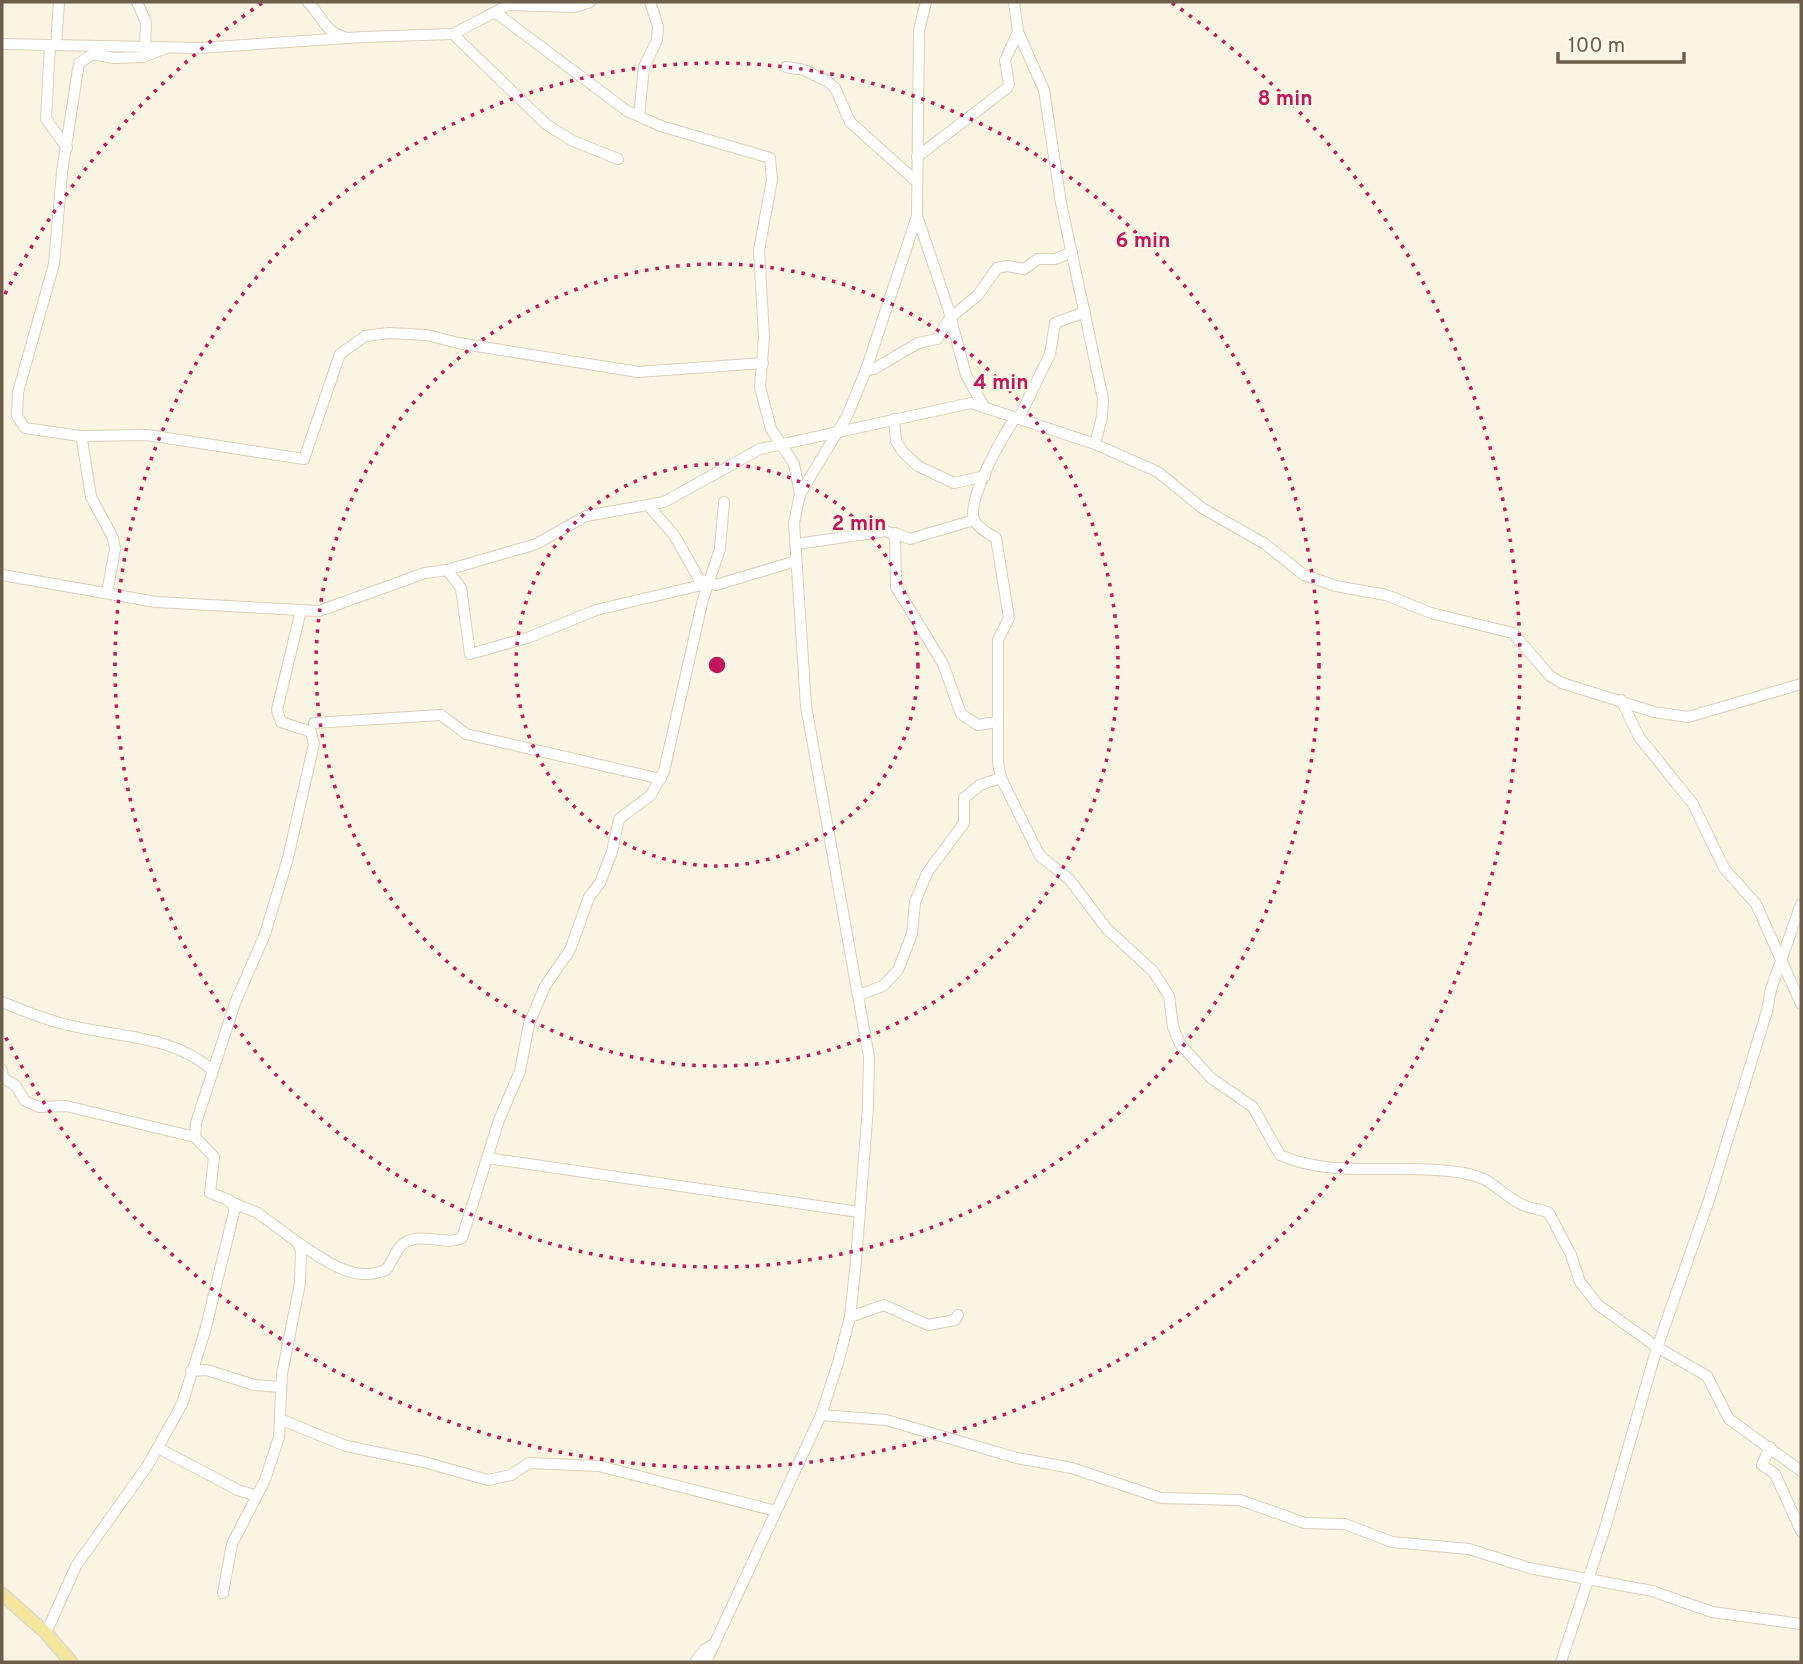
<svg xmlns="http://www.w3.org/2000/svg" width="1803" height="1664" font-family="Overpass,sans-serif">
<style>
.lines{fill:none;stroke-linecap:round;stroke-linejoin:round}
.minor-casing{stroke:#dad1bb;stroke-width:12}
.major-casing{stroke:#dcd9d4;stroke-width:15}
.minor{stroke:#fff;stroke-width:10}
.major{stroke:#f4e79d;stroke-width:12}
.ring{fill:none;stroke:#c2185b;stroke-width:3.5;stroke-dasharray:3.5 7}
.centre{fill:#c2185b;stroke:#fdf9e5;stroke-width:3.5}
.ring-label{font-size:21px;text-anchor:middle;font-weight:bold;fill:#c2185b;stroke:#fdf9e5;stroke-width:5;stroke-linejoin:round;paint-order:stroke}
</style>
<rect width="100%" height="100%" fill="#faf5e0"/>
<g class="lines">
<defs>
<g id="minor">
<path d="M137,2L146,22L145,47"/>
<path d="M308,2C321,15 325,32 344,37"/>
<path d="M1014,2L1018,32L1044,90L1061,203L1103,399L1102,417L1095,444"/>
<path d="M509,5L575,7L590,2"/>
<path d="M496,13L627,111L661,126L770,158L772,180L759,250L764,337L760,387L771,429L794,464L800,494"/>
<path d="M453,34L547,125L573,141L618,159"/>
<path d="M2,44L199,48L363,37L453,34L514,2"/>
<path d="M50,45L46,119L67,148"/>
<path d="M56,45L59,2"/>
<path d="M786,67L804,70L827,81L835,88L850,122L917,182"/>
<path d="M639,116L644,67L657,40L658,26L650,2"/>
<path d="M917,157L1007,88L1009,84L1005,60L1018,32"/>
<path d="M917,216L948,308L966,375L983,405"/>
<path d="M866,370L874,369L918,343L937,339L950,318L978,295L997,268L1007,266L1024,269L1038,259H1055L1072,252"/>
<path d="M1016,418C1003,433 967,500 974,520C978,528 989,534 996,538L1009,618L998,640V762L1001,778L1040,856L1069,879L1107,929L1153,971L1169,996L1173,1027L1180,1044L1211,1078L1253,1107L1280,1155C1333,1179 1400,1163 1457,1172C1496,1177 1495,1192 1523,1205C1531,1209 1541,1209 1549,1213L1571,1255L1580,1282L1598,1305L1657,1347L1707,1376L1729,1419L1801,1471"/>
<path d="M1019,418L1050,354L1055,323L1085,312"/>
<path d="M894,419L896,441L903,452L918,466L954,483L985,476"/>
<path d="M80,436L147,435L304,459L340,354L365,336L389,333L427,335L458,343L638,372L763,363"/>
<path d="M649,506L674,535L699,579L716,585L796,561"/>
<path d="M895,533L910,539L974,520"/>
<path d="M797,544L886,531L895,535L896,587L943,664L961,714L978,725L996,722"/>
<path d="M447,570L461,588L470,654L530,637L596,610L706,584"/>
<path d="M2,575L156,602L319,611L425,573L447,570L536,544L586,516L664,502L760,449L971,403L1095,444L1158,472L1202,508L1265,544L1304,575L1336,586L1386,595L1431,613L1513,633L1550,676L1562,683L1654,712L1688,717L1801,684"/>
<path d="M107,593L115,549L113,538L91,497L82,440L80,436L25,428L17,416L18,392L54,264L62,172L79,63L93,54L114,58L143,57L166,48"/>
<path d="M1621,700L1639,737L1693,804L1724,868L1756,904L1801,1004"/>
<path d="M314,723L441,715L466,734L661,779"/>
<path d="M859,995L883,986L898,970L912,934L915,902L927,873L964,823V798L980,785L1001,778"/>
<path d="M2,1002C24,1011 45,1020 68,1025C116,1037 172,1035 211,1069"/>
<path d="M2,1070L3,1078L16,1086L25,1101L39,1107L66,1106L195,1137"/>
<path d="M487,1158L859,1212"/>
<path d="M297,1242C323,1259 353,1284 386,1270C392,1262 395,1252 401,1246C419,1229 444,1247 462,1238L499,1120L520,1071L529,1024L545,986L570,950L589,897L600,883L612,852L619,819L651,795L664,771L703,599L720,549L724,502"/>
<path d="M850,1317L884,1305L928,1325L955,1320L958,1315"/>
<path d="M191,1371L207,1370L254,1385L281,1387"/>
<path d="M821,1415L886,1420L1017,1458L1072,1468L1161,1498L1240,1500L1305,1523L1345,1524L1392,1542L1469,1549L1529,1568L1652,1591L1712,1612L1801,1624"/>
<path d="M282,1420L346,1446L424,1462L488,1480L511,1475L529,1463L599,1466L776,1511"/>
<path d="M1770,1447L1762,1465L1775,1474L1801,1531"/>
<path d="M158,1448L238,1490L257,1496"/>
<path d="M223,1593L232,1544L265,1480L279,1437L282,1374L300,1283L301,1251L297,1242L258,1213L228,1201"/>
<path d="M46,1633L76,1566L148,1465L182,1404L205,1331L235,1208L229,1200L210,1193L214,1157L195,1137L196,1123L235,1003L265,934L288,858L314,744L311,732L281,722L277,710L301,610"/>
<path d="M695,1662L704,1650L714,1644"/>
<path d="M706,1662L821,1415L838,1363L850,1317L856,1261L868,1107L869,1057L806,706L794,523L800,494L847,416L866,370L917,216L919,30L926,2"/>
<path d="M1561,1662L1605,1528L1656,1351L1709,1200L1767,1011L1771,989L1801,904"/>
</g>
<path id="major" d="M2,1594L46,1633L71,1662"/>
</defs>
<use href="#minor" class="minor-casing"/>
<use href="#major" class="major-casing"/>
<use href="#minor" class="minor"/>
<use href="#major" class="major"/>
</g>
<g class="ring">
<circle cx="717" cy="665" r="201"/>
<circle cx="717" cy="665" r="401"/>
<circle cx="717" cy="665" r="602"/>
<path d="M5 294A803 803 0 0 1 262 3M1172 3A803 803 0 1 1 5 1036"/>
</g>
<circle cx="717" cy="665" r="10" class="centre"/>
<g class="ring-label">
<text x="1285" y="105">8 min</text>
<text x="1143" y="247">6 min</text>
<text x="1001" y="389">4 min</text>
<text x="859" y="530">2 min</text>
</g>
<rect width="1803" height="1664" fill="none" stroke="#6e5f4a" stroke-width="7"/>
<path d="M1558 52v10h126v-10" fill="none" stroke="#6e5f4a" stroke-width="3.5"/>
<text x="1568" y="52" font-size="21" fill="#6e5f4a" stroke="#fdf9e5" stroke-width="5" paint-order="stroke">100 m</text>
</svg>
